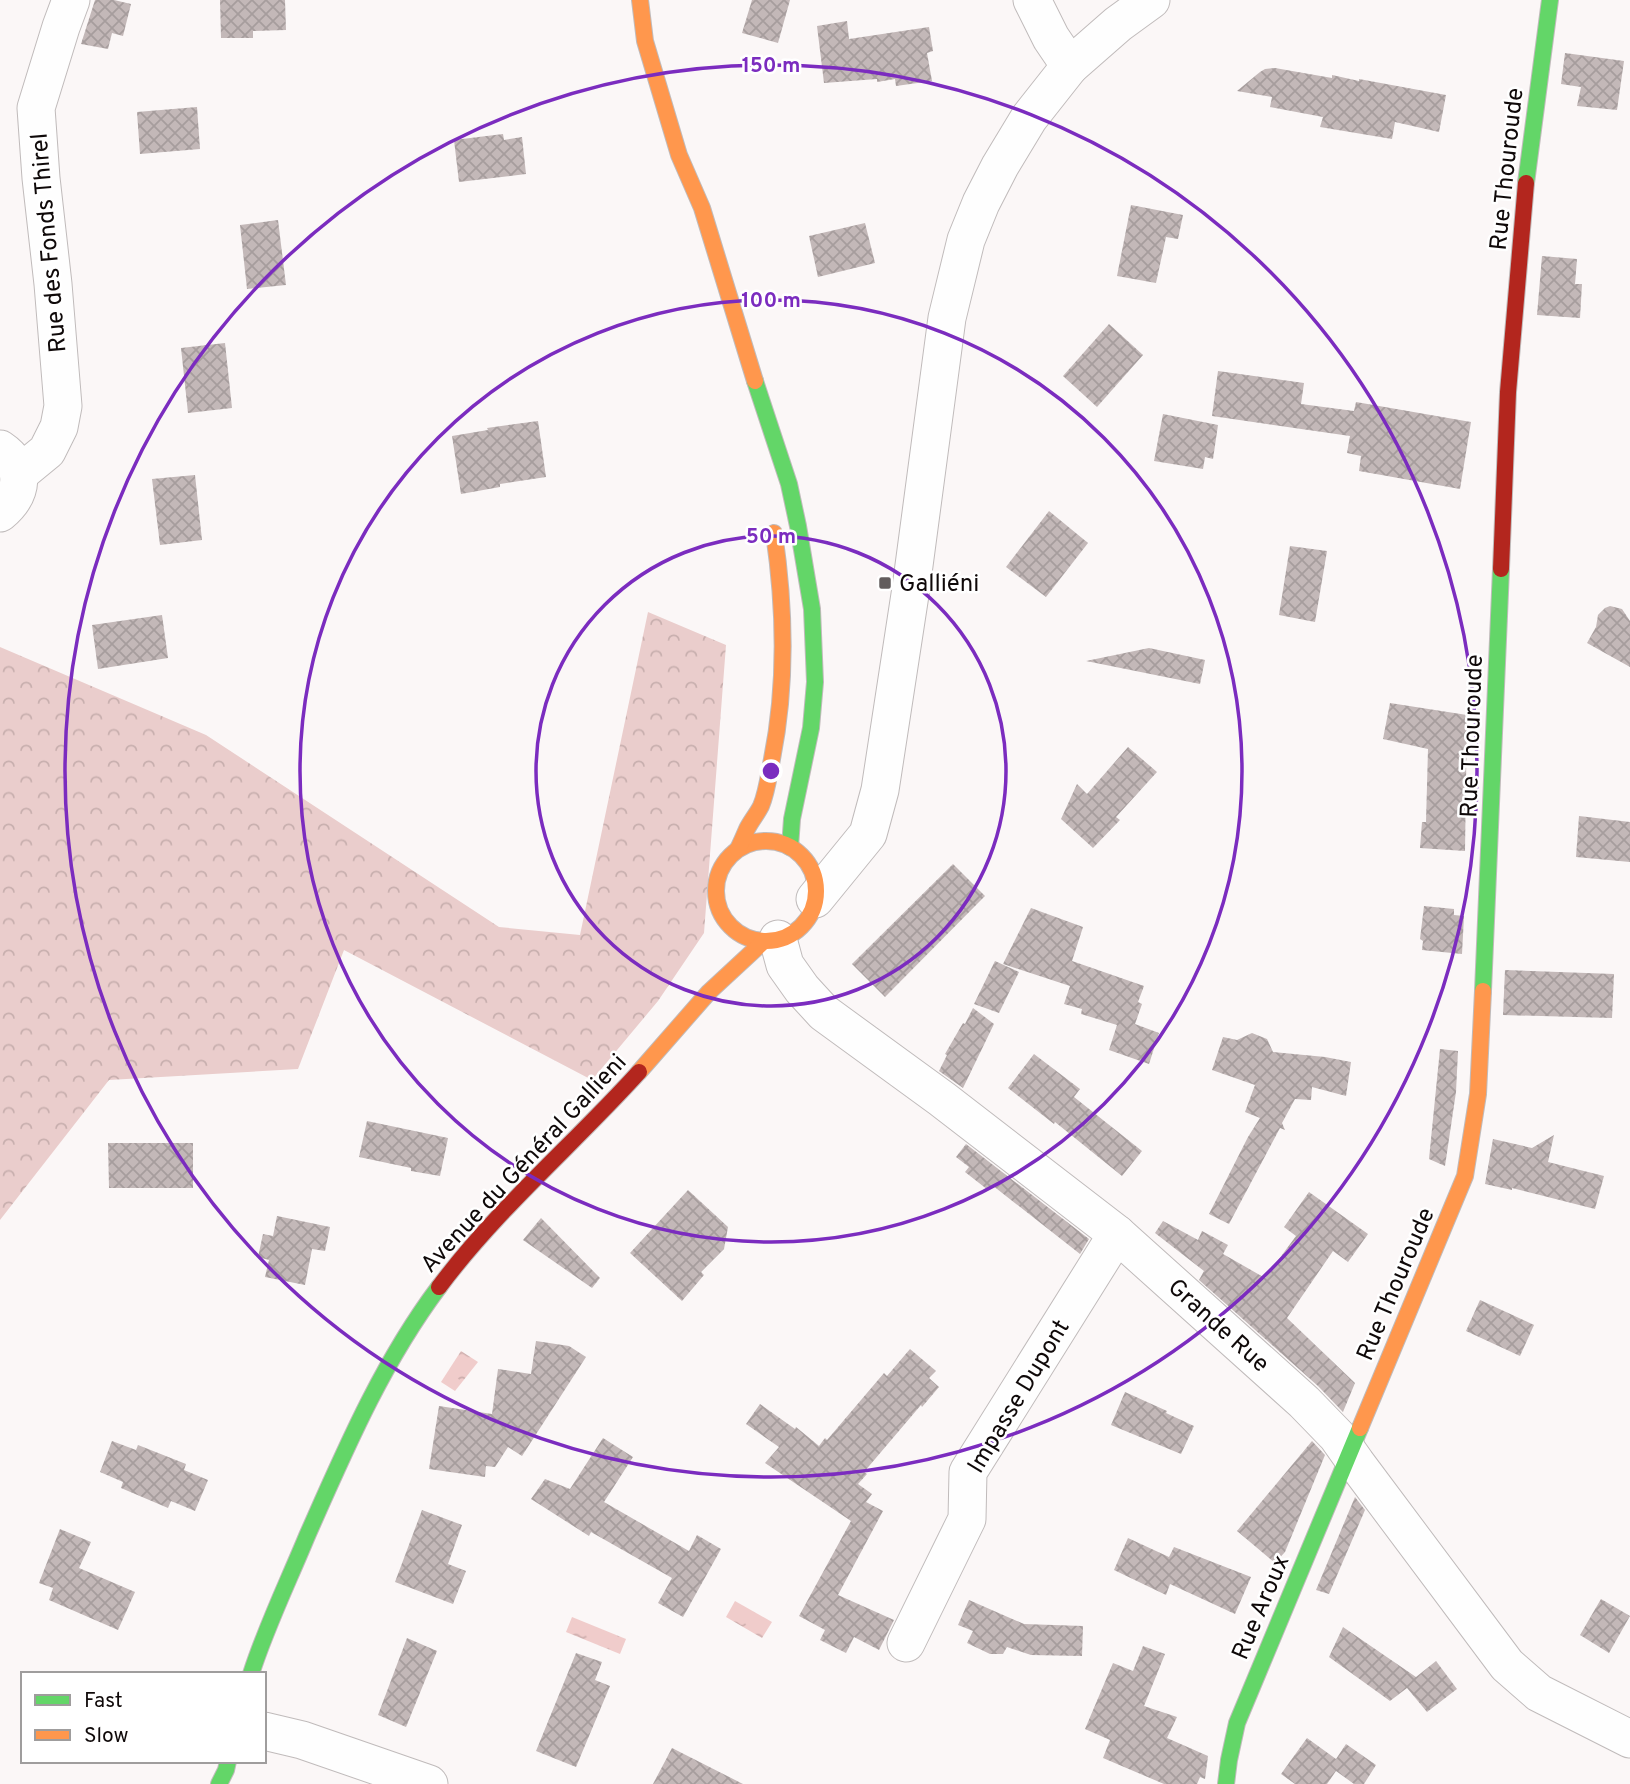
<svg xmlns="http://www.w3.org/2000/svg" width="1630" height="1784" font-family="Overpass,sans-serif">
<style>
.forest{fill:url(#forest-crowns)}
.water{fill:url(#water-ripples)}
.building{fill:url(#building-cross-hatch)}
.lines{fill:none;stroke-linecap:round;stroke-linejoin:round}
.street-casing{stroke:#c0bbbb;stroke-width:39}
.fast-casing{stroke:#c0bbbb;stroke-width:18}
.slow-casing{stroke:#c0bbbb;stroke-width:18}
.jam-casing{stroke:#c0bbbb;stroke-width:18}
.street{stroke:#fefefe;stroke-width:37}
.fast{stroke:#63d668;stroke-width:16}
.slow{stroke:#ff974d;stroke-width:16}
.jam{stroke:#b3261e;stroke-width:16}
.ring{fill:none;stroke:#7b2cbf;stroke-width:3.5}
.poi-dot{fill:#625c5c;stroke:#fff;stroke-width:2.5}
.labels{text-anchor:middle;stroke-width:5;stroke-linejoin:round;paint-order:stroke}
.street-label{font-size:24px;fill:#0f0909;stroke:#fff}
.poi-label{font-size:24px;fill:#0f0909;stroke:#fff;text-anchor:start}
.centre{fill:#7b2cbf;stroke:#fff;stroke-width:3.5}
.ring-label{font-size:21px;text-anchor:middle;font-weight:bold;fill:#7b2cbf;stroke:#fff;stroke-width:5;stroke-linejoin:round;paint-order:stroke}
</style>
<defs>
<pattern id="forest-crowns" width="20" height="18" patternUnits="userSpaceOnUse" patternTransform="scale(1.75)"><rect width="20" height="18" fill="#eacdcc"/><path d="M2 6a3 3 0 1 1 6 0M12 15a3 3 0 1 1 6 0" fill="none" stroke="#c8afae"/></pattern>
<pattern id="water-ripples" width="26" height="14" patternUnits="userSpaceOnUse" patternTransform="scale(1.75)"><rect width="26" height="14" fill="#f0cccb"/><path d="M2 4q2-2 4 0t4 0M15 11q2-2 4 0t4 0" fill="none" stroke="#cdaead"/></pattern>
<pattern id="building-cross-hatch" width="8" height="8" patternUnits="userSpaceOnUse" patternTransform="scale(1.75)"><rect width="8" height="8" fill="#c3b8b8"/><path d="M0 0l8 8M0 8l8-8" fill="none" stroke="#a69d9d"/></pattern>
</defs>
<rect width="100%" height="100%" fill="#fbf7f7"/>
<path class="forest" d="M648,612L726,645L704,933L658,1001L592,1080L344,950L298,1069L109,1080L0,1220V647L206,735L499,927L580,935Z"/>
<g class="water">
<path d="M461,1351L478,1362L455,1391L441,1382Z"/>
<path d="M735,1601L772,1622L762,1638L726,1617Z"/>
<path d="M572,1617L626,1639L620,1654L566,1632Z"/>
</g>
<g class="building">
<path d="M95,0H114L131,4L123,36L112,33L108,49L81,44Z"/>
<path d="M220,0H285L286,30L253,31V38H221Z"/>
<path d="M752,0H790L778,43L742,33Z"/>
<path d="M847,21L849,39L929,27L933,51L927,53L932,81L896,86L895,79L877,82V79L824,83L817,26Z"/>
<path d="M1565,53L1624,61L1617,110L1577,106L1581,87L1561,84Z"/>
<path d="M1275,68L1332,78V75L1359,81V79L1446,95L1439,132L1395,122L1392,139L1320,127L1323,117L1270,107L1272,97L1237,91L1260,72L1265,69Z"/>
<path d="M197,107L200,149L140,154L137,112Z"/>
<path d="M503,134L504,140L522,137L526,174L459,182L454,140Z"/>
<path d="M1131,205L1183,215L1178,239L1166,237L1156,283L1117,276Z"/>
<path d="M278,220L286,285L247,289L240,225Z"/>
<path d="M865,223L875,263L818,277L809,236Z"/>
<path d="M1542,256L1577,259L1575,284H1582L1580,318L1537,315Z"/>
<path d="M1109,324L1143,355L1097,407L1063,376Z"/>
<path d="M225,343L232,408L188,413L181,348Z"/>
<path d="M1218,371L1304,383L1301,404L1354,411L1356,402L1471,422L1460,489L1359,471L1361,456L1347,453L1350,436L1212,416Z"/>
<path d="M1163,414L1218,425L1213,459L1205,457L1203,469L1154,461Z"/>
<path d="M538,421L546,477L500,484V487L461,494L452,436L488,430L487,428Z"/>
<path d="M195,475L202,540L160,545L152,479Z"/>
<path d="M1049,511L1088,543L1046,597L1006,567Z"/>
<path d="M1290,546L1327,551L1315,622L1279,615Z"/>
<path d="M1610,606L1622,609L1630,621V667L1587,643L1596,627L1598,615L1605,608Z"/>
<path d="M162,615L168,658L98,669L92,625Z"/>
<path d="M1149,648L1205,660L1200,684L1086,661Z"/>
<path d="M1390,703L1467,715L1465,851L1420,848L1422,822H1426L1428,749L1383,739Z"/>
<path d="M1128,747L1157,772L1116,817L1120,820L1093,848L1061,819L1077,784L1087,794Z"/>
<path d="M1579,816L1630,822V862L1576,857Z"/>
<path d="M953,864L985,896L885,997L852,964Z"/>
<path d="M1424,906L1454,909V915L1464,916L1462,954L1422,950L1423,941L1420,939Z"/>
<path d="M1031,908L1083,927L1072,961L1144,986L1138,1002L1142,1004L1135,1024L1159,1033L1149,1064L1109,1050L1117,1025L1081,1014L1082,1009L1064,1004L1070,986L1003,964Z"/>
<path d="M995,961L1019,972L999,1013L974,1004Z"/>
<path d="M1505,970L1614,974L1612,1018L1503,1015Z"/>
<path d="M973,1008L994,1024L963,1088L939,1071L947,1055L945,1054L963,1023L965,1024Z"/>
<path d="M1252,1033L1267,1039L1273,1052L1325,1057L1351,1062L1346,1096L1312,1087L1311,1100L1295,1099L1282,1123L1285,1130L1280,1128L1229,1224L1209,1214L1248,1137L1260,1118L1245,1112L1255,1085L1212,1070L1223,1037L1237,1040Z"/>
<path d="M1440,1049L1458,1051L1456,1092L1445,1166L1429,1159Z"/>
<path d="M1034,1054L1080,1089L1074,1097L1142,1151L1122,1176L1055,1122L1054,1124L1008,1088Z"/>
<path d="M367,1121L448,1138L440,1176L411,1171V1168L359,1157Z"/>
<path d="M1554,1135L1548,1162L1604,1176L1595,1209L1512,1188V1190L1485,1184L1493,1139L1532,1148Z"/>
<path d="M108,1143H193V1188H109Z"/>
<path d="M966,1144L1089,1239L1080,1254L992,1185L988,1190L965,1172L969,1167L956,1157Z"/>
<path d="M688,1190L728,1227L724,1249L701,1272L704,1275L682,1301L630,1253Z"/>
<path d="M1309,1192L1368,1234L1348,1262L1333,1251L1287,1318L1355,1383L1343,1412L1318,1386L1199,1280L1204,1271L1155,1233L1163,1221L1198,1240L1202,1231L1228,1245L1223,1254L1265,1278L1296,1236L1284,1227Z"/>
<path d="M277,1216L330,1227L325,1251L312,1249L305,1285L265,1277L269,1260L258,1257L263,1234L273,1236Z"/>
<path d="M541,1218L600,1278L592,1288L523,1240Z"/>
<path d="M1480,1300L1534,1325L1520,1356L1466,1331Z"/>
<path d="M536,1341L569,1346L586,1357L522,1456L508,1447L495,1467L486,1466L485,1477L429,1469L439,1406L492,1414L498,1369L531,1374Z"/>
<path d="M910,1349L936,1371L929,1378L939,1387L922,1407L921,1405L864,1472L867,1474L858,1484L872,1494L866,1502L883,1511L838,1595L894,1620L879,1650L854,1637L846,1653L820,1640L825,1630L799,1616L851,1521L765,1463L779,1447L746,1424L760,1404L795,1429L796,1427L819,1446L825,1438L827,1440L884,1373L887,1376Z"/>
<path d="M1125,1392L1167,1411L1166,1413L1194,1426L1181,1454L1111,1425Z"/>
<path d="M603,1438L633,1457L604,1502L689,1551L697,1535L721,1549L683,1617L658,1603L672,1578L591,1532L589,1536L531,1499L545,1479L570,1489Z"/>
<path d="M112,1441L136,1450L138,1445L186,1464L184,1470L208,1480L195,1511L171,1501L168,1508L121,1488L123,1482L100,1472Z"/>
<path d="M1312,1441L1325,1455L1285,1552L1275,1563L1237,1531Z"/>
<path d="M1355,1497L1365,1510L1329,1594L1316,1590Z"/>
<path d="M422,1510L462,1525L448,1564L466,1571L453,1604L395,1582Z"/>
<path d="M60,1529L91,1542L79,1568L135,1592L118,1630L49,1600L53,1588L39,1583Z"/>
<path d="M1128,1538L1169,1557L1174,1547L1251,1577L1235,1614L1170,1584L1166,1595L1114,1570Z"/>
<path d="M1601,1599L1630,1616L1609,1653L1580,1635Z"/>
<path d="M969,1600L1024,1624L1083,1626L1082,1656L1031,1655L1007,1647L1003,1654H990L967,1643L973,1631L958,1625Z"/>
<path d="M1343,1627L1416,1677L1436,1661L1457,1689L1427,1712L1407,1688L1390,1701L1329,1657Z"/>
<path d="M407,1638L437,1651L406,1727L378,1715Z"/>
<path d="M1143,1646L1165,1654L1144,1706L1177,1717L1167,1738L1208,1756L1205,1779L1200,1777L1197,1784H1164L1103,1758L1110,1740L1085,1729L1113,1663L1133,1671Z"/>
<path d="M576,1653L602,1662L595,1680L610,1686L576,1767L536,1751Z"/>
<path d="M1307,1738L1336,1759L1346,1744L1376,1765L1364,1784H1354L1336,1771L1327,1784H1295L1281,1774Z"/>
<path d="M672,1748L743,1784H653Z"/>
</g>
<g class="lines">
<defs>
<g id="street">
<path d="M1032,0L1051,38L1070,66"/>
<path d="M0,449C27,467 23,494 0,513"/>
<path d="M19,474L47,451L59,427L63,406L53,284L41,178L36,108L61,27L71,0"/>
<path d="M815,899L868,834L880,790L911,588L947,318L966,240L981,203L1000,166L1029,118L1070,66L1118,24L1151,0"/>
<path d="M778,939L785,965L802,989L824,1013L942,1099L1117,1234L1304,1402L1337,1436L1356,1463L1507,1665L1539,1693L1630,1739"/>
<path d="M906,1643L967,1519L968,1472L1117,1234"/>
<path d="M264,1731L302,1740L429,1784"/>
</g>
<g id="fast">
<path d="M1526,183L1550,0"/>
<path d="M755,381L789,484L798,526L812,609L815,682L811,728L792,819L790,847"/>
<path d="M1483,991L1501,569"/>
<path d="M251,1674C266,1627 288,1582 307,1536C345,1450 382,1363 439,1287"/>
<path d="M219,1784L226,1770L228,1761"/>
<path d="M1226,1784L1229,1760L1237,1723L1360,1428"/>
</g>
<g id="slow">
<path d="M640,0L645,41L679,155L702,208L755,381"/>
<circle cx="766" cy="891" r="50"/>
<path d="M738,849C741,843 744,836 747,829C751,821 757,814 761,806C767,792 769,774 772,759C787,684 785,608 774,533"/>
<path d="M639,1072L709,992L764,941"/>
<path d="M1360,1428L1465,1176L1478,1094L1483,991"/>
</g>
<g id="jam">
<path d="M1501,569L1508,392L1526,183"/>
<path d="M439,1287C498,1208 573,1145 639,1072"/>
</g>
</defs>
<use href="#street" class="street-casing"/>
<use href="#fast" class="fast-casing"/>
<use href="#slow" class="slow-casing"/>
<use href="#jam" class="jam-casing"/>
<use href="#street" class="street"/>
<use href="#fast" class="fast"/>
<use href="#slow" class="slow"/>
<use href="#jam" class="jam"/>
</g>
<g class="ring">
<circle cx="771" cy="771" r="235"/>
<circle cx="771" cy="771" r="471"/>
<circle cx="771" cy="771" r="706"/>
</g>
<rect class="poi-dot" x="878" y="576" width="14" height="14" rx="3.5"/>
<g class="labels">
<g class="street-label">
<text transform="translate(1506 169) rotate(-84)" y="8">Rue Thouroude</text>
<text transform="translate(48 243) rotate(-95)" y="8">Rue des Fonds Thirel</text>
<text transform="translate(1471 736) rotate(-88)" y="8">Rue Thouroude</text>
<text transform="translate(523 1163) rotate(-47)" y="8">Avenue du Général Gallieni</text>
<text transform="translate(1395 1284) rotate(-67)" y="8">Rue Thouroude</text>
<text transform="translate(1219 1325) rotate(42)" y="8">Grande Rue</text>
<text transform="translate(1018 1396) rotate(-59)" y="8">Impasse Dupont</text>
<text transform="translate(1260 1607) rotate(-67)" y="8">Rue Aroux</text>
</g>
<g class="poi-label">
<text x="899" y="591">Galliéni</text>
</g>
</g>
<circle cx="771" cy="771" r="10" class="centre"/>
<g class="ring-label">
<text x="771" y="72">150 m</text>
<text x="771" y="307">100 m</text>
<text x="771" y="543">50 m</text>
</g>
<rect x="21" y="1672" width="245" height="91" fill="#ffffff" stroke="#9f9d9d" stroke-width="2"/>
<rect x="35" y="1695" width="35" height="10" fill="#63d668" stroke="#9f9d9d" stroke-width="2"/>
<text x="84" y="1707" font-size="21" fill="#0f0909">Fast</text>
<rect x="35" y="1730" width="35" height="10" fill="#ff974d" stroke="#9f9d9d" stroke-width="2"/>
<text x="84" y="1742" font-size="21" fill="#0f0909">Slow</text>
</svg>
